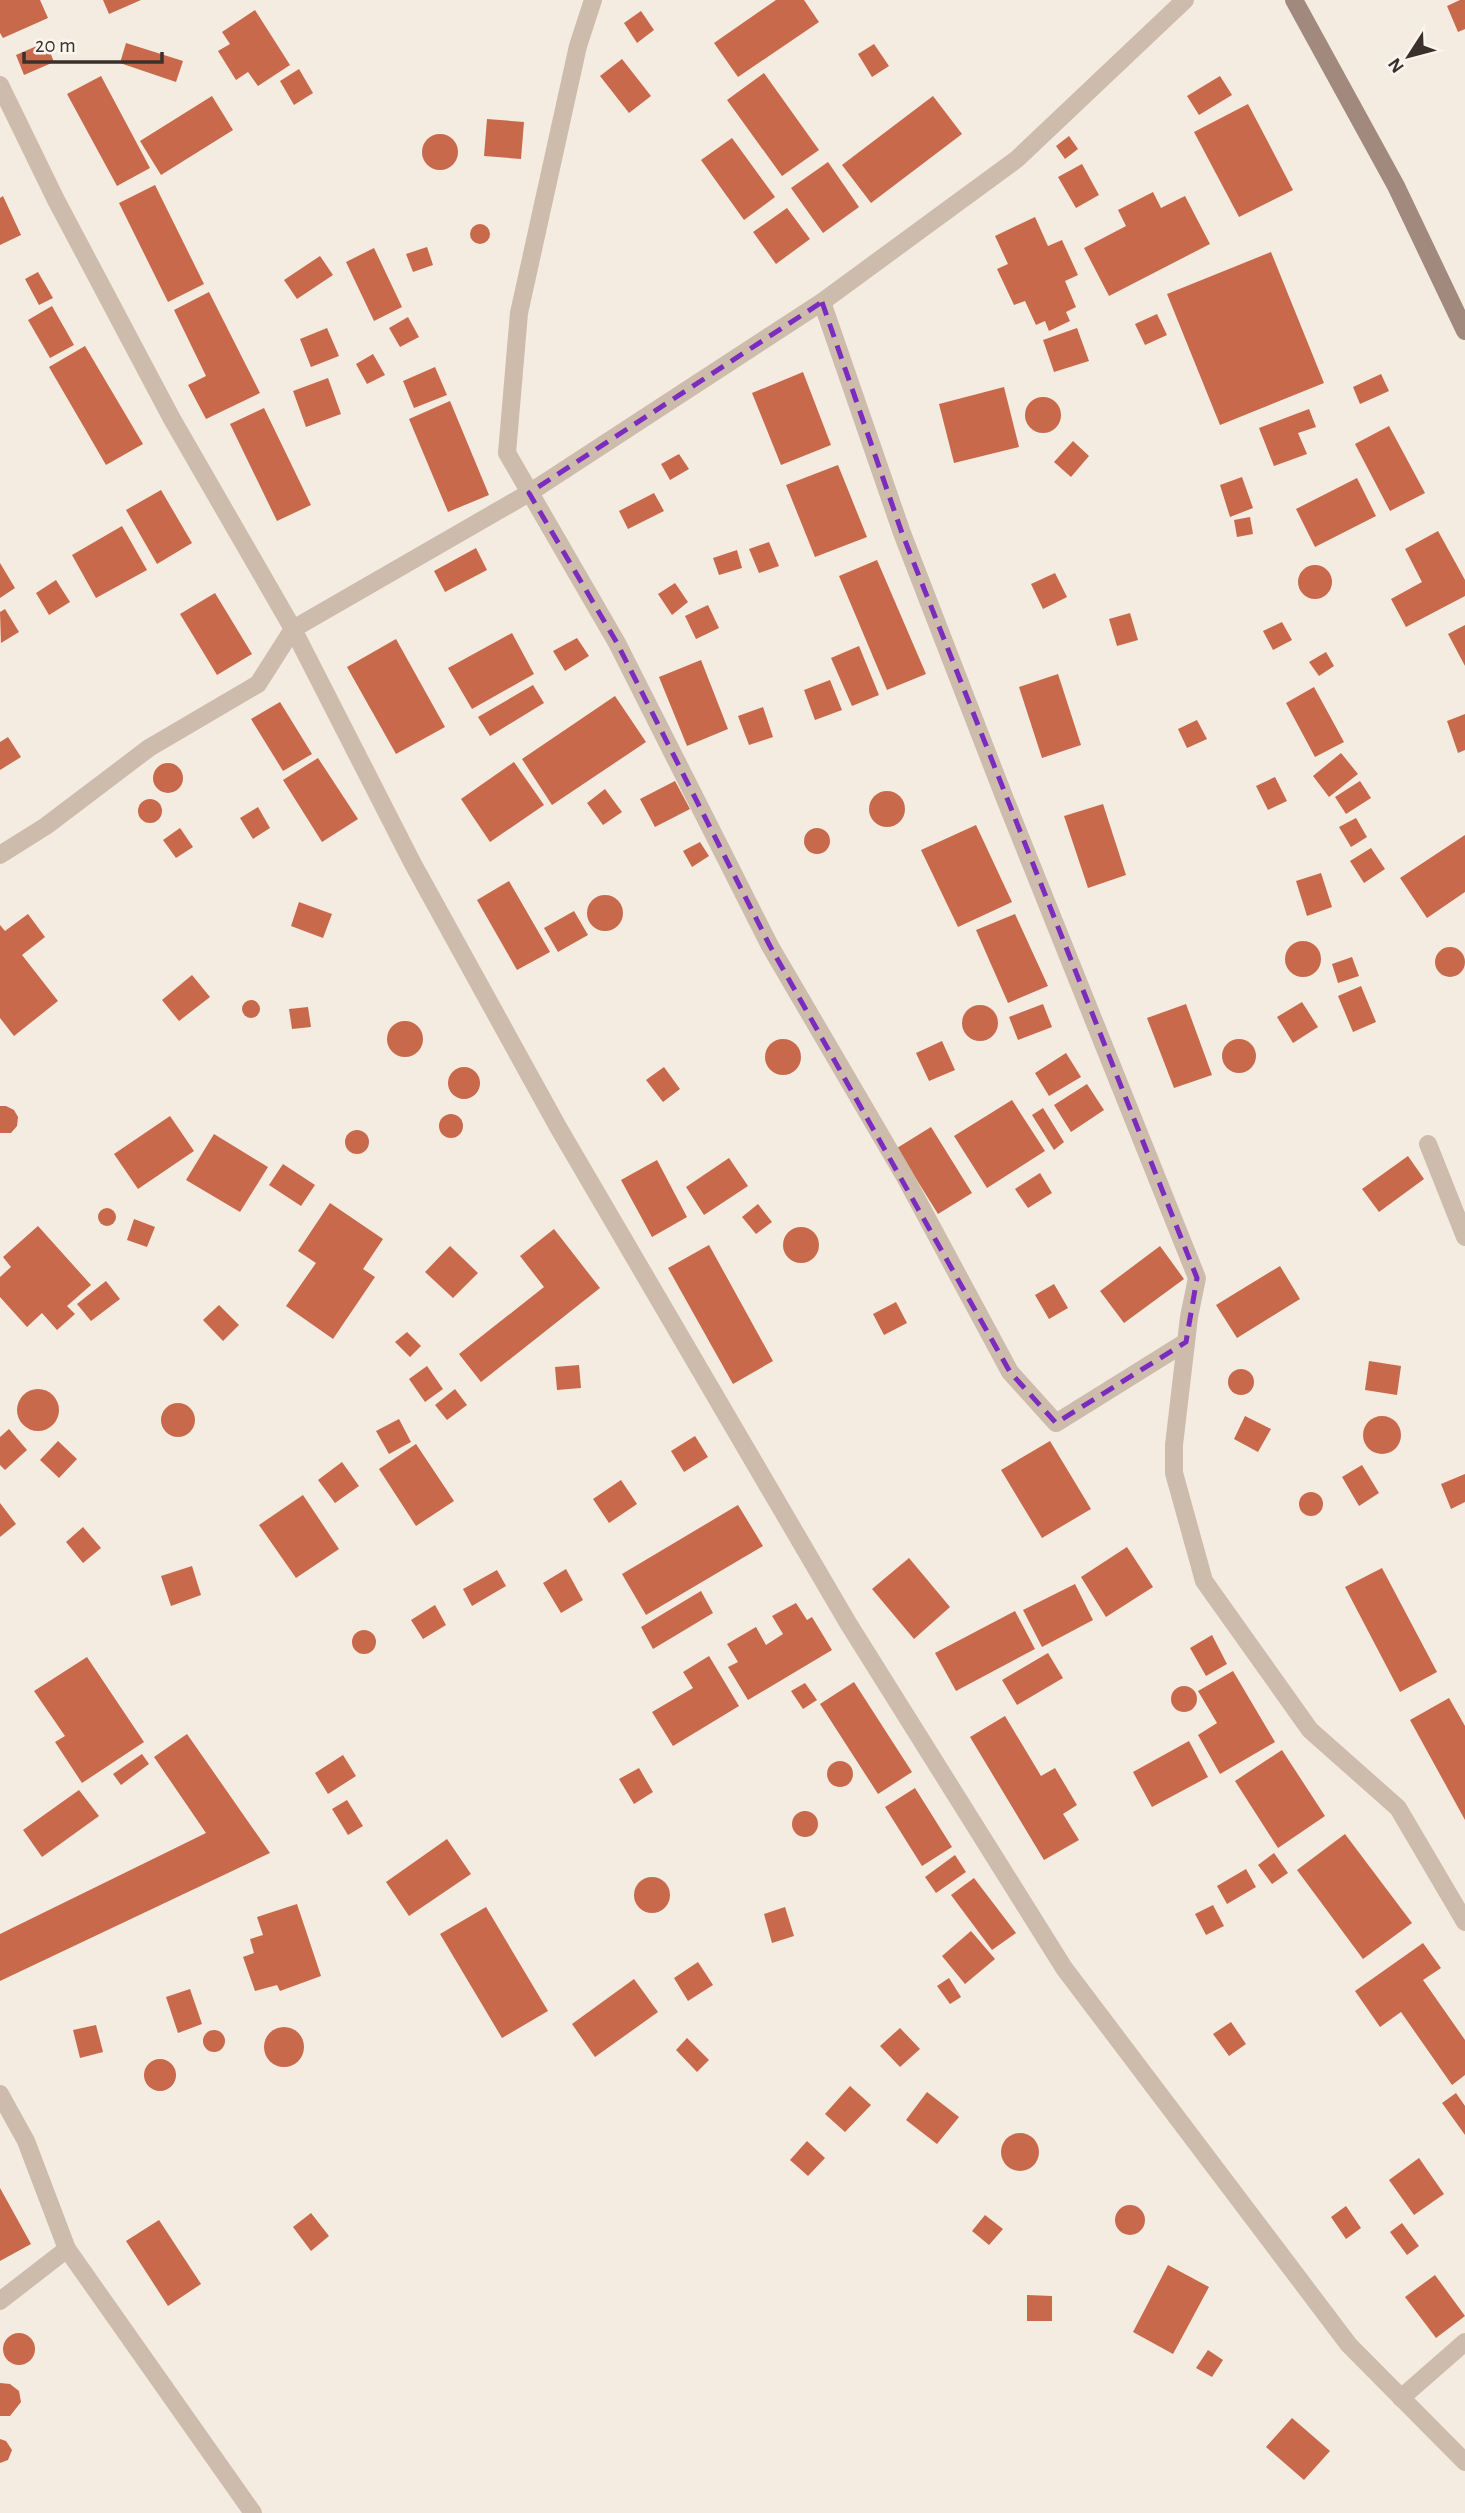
<svg xmlns="http://www.w3.org/2000/svg" width="1465" height="2513" font-family="'Alegreya Sans',sans-serif">
<style>
.building{fill:#c8694b}
.lines{fill:none;stroke-linecap:round;stroke-linejoin:round}
.minor{stroke:#cdbbac;stroke-width:18}
.secondary{stroke:#a18a7d;stroke-width:18}
.marked{fill:none;stroke:#7b2cbf;stroke-width:5;stroke-dasharray:14 9;stroke-linejoin:round}
</style>
<rect width="100%" height="100%" fill="#f4ebe1"/>
<g class="building">
<path d="M0,0H40L48,18L3,38L0,33Z"/>
<path d="M103,0H141L109,14Z"/>
<path d="M776,0H804L819,22L738,77L714,43Z"/>
<path d="M1460,0H1465V29L1458,32L1447,6Z"/>
<path d="M255,10L290,65L258,86L248,72L236,80L218,51L230,44L222,32Z"/>
<path d="M641,11L654,30L637,43L624,23Z"/>
<path d="M46,42L54,62L24,75L16,55Z"/>
<path d="M126,43L183,61L176,82L120,63Z"/>
<path d="M874,44L889,66L872,77L858,54Z"/>
<path d="M622,59L651,96L629,113L600,76Z"/>
<path d="M299,69L313,93L294,105L280,81Z"/>
<path d="M764,73L819,150L782,176L727,100Z"/>
<path d="M101,76L150,168L117,186L67,94Z"/>
<path d="M1220,76L1232,95L1199,115L1187,96Z"/>
<path d="M212,96L233,130L161,175L140,141Z"/>
<path d="M933,96L962,134L871,203L842,165Z"/>
<path d="M1248,104L1293,190L1239,217L1194,132Z"/>
<path d="M487,119L524,122L521,159L484,156Z"/>
<circle cx="440" cy="152" r="18"/>
<path d="M1069,136L1078,149L1065,159L1056,146Z"/>
<path d="M732,138L775,197L744,220L701,160Z"/>
<path d="M828,162L859,207L823,233L791,188Z"/>
<path d="M1082,164L1099,195L1076,208L1058,177Z"/>
<path d="M155,185L204,284L168,302L119,203Z"/>
<path d="M1153,192L1161,208L1185,196L1210,244L1109,296L1084,248L1126,226L1118,210Z"/>
<path d="M3,196L21,235L0,245V198Z"/>
<path d="M787,208L810,239L776,264L753,232Z"/>
<path d="M1035,217L1048,246L1062,240L1078,275L1065,281L1076,307L1066,312L1070,321L1049,331L1045,321L1036,325L1025,301L1014,305L997,269L1008,264L995,236Z"/>
<circle cx="480" cy="234" r="10"/>
<path d="M427,247L433,265L413,272L406,254Z"/>
<path d="M374,248L402,307L374,321L346,262Z"/>
<path d="M1271,252L1324,383L1220,425L1167,294Z"/>
<path d="M320,256L333,275L297,299L284,280Z"/>
<path d="M38,272L53,298L39,305L25,279Z"/>
<path d="M209,292L260,393L206,419L188,385L206,376L174,310Z"/>
<path d="M52,306L74,345L50,358L28,320Z"/>
<path d="M1157,314L1167,335L1145,345L1135,324Z"/>
<path d="M408,317L419,337L400,347L389,328Z"/>
<path d="M327,328L339,356L311,367L300,339Z"/>
<path d="M1077,328L1089,361L1054,372L1043,340Z"/>
<path d="M85,346L143,444L106,465L49,367Z"/>
<path d="M373,354L385,375L367,384L356,364Z"/>
<path d="M435,367L447,395L414,408L403,381Z"/>
<path d="M803,372L831,445L781,465L752,393Z"/>
<path d="M1381,374L1389,391L1360,404L1353,387Z"/>
<path d="M328,378L341,414L306,427L293,391Z"/>
<path d="M1004,387L1019,447L954,463L939,404Z"/>
<circle cx="1043" cy="415" r="18"/>
<path d="M450,401L489,495L448,512L409,419Z"/>
<path d="M264,408L311,505L277,521L230,424Z"/>
<path d="M1309,409L1316,427L1298,433L1307,454L1274,466L1259,428Z"/>
<path d="M1389,426L1425,493L1390,511L1355,444Z"/>
<path d="M1073,441L1089,456L1071,477L1054,462Z"/>
<path d="M679,454L689,469L670,480L661,464Z"/>
<path d="M838,465L867,537L815,557L786,485Z"/>
<path d="M1242,477L1253,508L1230,517L1220,485Z"/>
<path d="M1357,478L1376,516L1315,547L1296,509Z"/>
<path d="M161,490L192,543L157,564L126,510Z"/>
<path d="M654,493L664,511L628,529L619,511Z"/>
<path d="M1250,517L1253,534L1237,537L1234,520Z"/>
<path d="M122,526L147,570L96,598L72,555Z"/>
<path d="M1438,531L1465,580V596L1406,627L1391,599L1422,582L1405,549Z"/>
<path d="M769,542L779,566L759,573L749,549Z"/>
<path d="M476,548L487,570L445,592L434,571Z"/>
<path d="M737,550L742,568L719,575L713,558Z"/>
<path d="M877,560L926,674L887,690L839,576Z"/>
<path d="M0,563L15,588L0,598Z"/>
<circle cx="1315" cy="582" r="17"/>
<path d="M1055,573L1067,597L1043,609L1031,584Z"/>
<path d="M56,580L70,602L49,615L36,593Z"/>
<path d="M675,583L688,602L672,615L658,594Z"/>
<path d="M215,593L252,654L217,675L180,614Z"/>
<path d="M708,605L719,628L696,639L685,616Z"/>
<path d="M5,609L19,632L1,643L0,612Z"/>
<path d="M1130,613L1138,640L1117,646L1109,619Z"/>
<path d="M1282,622L1292,640L1273,650L1263,631Z"/>
<path d="M1465,625V666L1448,634Z"/>
<path d="M512,633L534,674L472,709L448,668Z"/>
<path d="M577,638L589,656L565,671L553,651Z"/>
<path d="M396,639L445,727L396,754L347,667Z"/>
<path d="M859,646L879,695L852,706L831,658Z"/>
<path d="M1326,652L1334,666L1319,676L1309,662Z"/>
<path d="M701,660L728,729L687,746L659,677Z"/>
<path d="M1058,674L1081,745L1042,758L1019,687Z"/>
<path d="M830,680L842,710L815,720L804,690Z"/>
<path d="M533,685L544,703L490,736L478,717Z"/>
<path d="M1314,687L1344,742L1315,757L1286,703Z"/>
<path d="M615,696L646,742L552,805L522,759Z"/>
<path d="M280,702L312,754L283,771L251,719Z"/>
<path d="M763,707L773,737L749,745L738,716Z"/>
<path d="M1465,714V750L1458,753L1447,721Z"/>
<path d="M1197,720L1207,739L1187,748L1178,729Z"/>
<path d="M8,737L21,757L0,770V742Z"/>
<path d="M1341,753L1358,774L1329,797L1313,776Z"/>
<path d="M318,758L358,819L322,842L283,780Z"/>
<path d="M514,762L544,805L490,842L461,799Z"/>
<circle cx="168" cy="778" r="15"/>
<path d="M1275,777L1287,801L1268,810L1256,786Z"/>
<path d="M675,781L690,809L655,827L640,799Z"/>
<path d="M1360,781L1371,798L1346,814L1335,797Z"/>
<path d="M605,789L622,812L603,825L587,803Z"/>
<circle cx="887" cy="809" r="18"/>
<circle cx="150" cy="811" r="12"/>
<path d="M1103,804L1126,875L1088,888L1064,816Z"/>
<path d="M258,807L270,828L253,839L240,818Z"/>
<path d="M1356,818L1367,837L1351,847L1339,827Z"/>
<path d="M976,825L1012,902L958,927L921,850Z"/>
<circle cx="817" cy="841" r="13"/>
<path d="M180,828L193,847L176,858L163,840Z"/>
<path d="M1465,835V892L1427,918L1400,878Z"/>
<path d="M700,842L709,856L692,867L683,851Z"/>
<path d="M1371,848L1385,869L1364,883L1350,861Z"/>
<path d="M1321,873L1332,907L1307,916L1296,881Z"/>
<path d="M509,881L550,952L517,970L477,900Z"/>
<circle cx="605" cy="913" r="18"/>
<path d="M299,902L332,914L323,938L291,926Z"/>
<path d="M574,911L588,935L558,952L544,928Z"/>
<path d="M28,914L45,937L22,955L58,1001L14,1036L0,1018V925L5,931Z"/>
<path d="M1015,914L1048,986L1008,1003L976,930Z"/>
<circle cx="1303" cy="959" r="18"/>
<circle cx="1450" cy="962" r="15"/>
<path d="M1352,957L1359,976L1338,983L1332,964Z"/>
<path d="M192,975L210,997L179,1021L162,1000Z"/>
<path d="M1361,986L1376,1022L1353,1032L1338,996Z"/>
<circle cx="251" cy="1009" r="9"/>
<path d="M1302,1002L1318,1027L1293,1043L1277,1017Z"/>
<path d="M1043,1004L1052,1027L1018,1040L1009,1017Z"/>
<path d="M1186,1004L1212,1075L1174,1088L1147,1018Z"/>
<circle cx="980" cy="1023" r="18"/>
<path d="M308,1007L311,1027L292,1029L289,1009Z"/>
<circle cx="405" cy="1039" r="18"/>
<circle cx="783" cy="1057" r="18"/>
<circle cx="1239" cy="1056" r="17"/>
<path d="M942,1041L955,1070L929,1081L916,1053Z"/>
<path d="M1066,1053L1081,1077L1049,1096L1035,1073Z"/>
<path d="M664,1067L680,1089L663,1102L646,1080Z"/>
<circle cx="464" cy="1083" r="16"/>
<path d="M1087,1084L1104,1110L1071,1132L1054,1105Z"/>
<path d="M1012,1100L1045,1151L987,1188L954,1136Z"/>
<path d="M0,1106H6L14,1110L18,1117L17,1126L11,1133H0Z"/>
<path d="M1043,1108L1064,1142L1054,1150L1032,1115Z"/>
<circle cx="451" cy="1126" r="12"/>
<path d="M170,1116L194,1151L138,1189L114,1154Z"/>
<path d="M931,1127L972,1193L938,1214L897,1148Z"/>
<circle cx="357" cy="1142" r="12"/>
<path d="M214,1134L268,1167L240,1212L186,1180Z"/>
<path d="M1408,1156L1424,1179L1379,1212L1362,1189Z"/>
<path d="M729,1158L748,1186L704,1215L686,1187Z"/>
<path d="M657,1160L687,1217L652,1237L621,1180Z"/>
<path d="M283,1164L315,1185L301,1206L269,1185Z"/>
<path d="M1040,1173L1052,1193L1028,1208L1015,1189Z"/>
<path d="M330,1203L383,1239L363,1269L375,1277L333,1339L286,1306L316,1263L298,1251Z"/>
<path d="M758,1204L772,1222L756,1234L742,1217Z"/>
<circle cx="107" cy="1217" r="9"/>
<path d="M134,1219L155,1227L147,1247L127,1240Z"/>
<path d="M38,1226L91,1285L67,1306L75,1314L57,1330L42,1313L27,1327L0,1297V1277L11,1267L3,1257Z"/>
<circle cx="801" cy="1245" r="18"/>
<path d="M554,1229L600,1288L481,1382L459,1354L544,1287L520,1256Z"/>
<path d="M709,1245L773,1361L733,1384L668,1268Z"/>
<path d="M450,1246L478,1273L453,1298L425,1272Z"/>
<path d="M1160,1246L1184,1279L1124,1323L1100,1291Z"/>
<path d="M1280,1266L1300,1299L1237,1338L1216,1305Z"/>
<path d="M106,1281L120,1299L91,1321L77,1304Z"/>
<path d="M1054,1284L1068,1308L1049,1319L1035,1295Z"/>
<path d="M896,1302L907,1323L884,1335L873,1314Z"/>
<path d="M219,1305L239,1325L223,1341L203,1320Z"/>
<path d="M407,1332L421,1346L410,1357L395,1342Z"/>
<path d="M1369,1361L1401,1366L1397,1395L1365,1390Z"/>
<path d="M579,1365L581,1388L557,1390L555,1367Z"/>
<path d="M427,1366L443,1389L425,1402L409,1379Z"/>
<circle cx="1241" cy="1382" r="13"/>
<path d="M455,1389L467,1405L447,1420L435,1405Z"/>
<circle cx="38" cy="1410" r="21"/>
<circle cx="178" cy="1420" r="17"/>
<path d="M1245,1416L1271,1429L1258,1452L1234,1439Z"/>
<circle cx="1382" cy="1435" r="19"/>
<path d="M399,1419L411,1442L389,1454L376,1431Z"/>
<path d="M9,1429L27,1450L5,1470L0,1465V1437Z"/>
<path d="M695,1436L708,1457L684,1472L671,1451Z"/>
<path d="M58,1441L77,1459L59,1478L40,1460Z"/>
<path d="M1050,1441L1091,1509L1042,1538L1001,1470Z"/>
<path d="M416,1444L454,1501L416,1526L379,1469Z"/>
<path d="M342,1462L359,1486L335,1503L318,1480Z"/>
<path d="M1362,1465L1379,1493L1359,1506L1342,1477Z"/>
<path d="M1465,1474V1502L1451,1509L1441,1484Z"/>
<path d="M621,1480L637,1504L609,1523L593,1499Z"/>
<circle cx="1311" cy="1504" r="12"/>
<path d="M303,1495L339,1549L296,1578L259,1525Z"/>
<path d="M0,1503L16,1524L0,1537Z"/>
<path d="M738,1505L763,1546L646,1615L622,1574Z"/>
<path d="M83,1527L101,1548L83,1563L66,1542Z"/>
<path d="M1127,1547L1153,1587L1106,1617L1081,1577Z"/>
<path d="M909,1558L950,1607L914,1639L872,1589Z"/>
<path d="M192,1566L201,1595L171,1606L161,1576Z"/>
<path d="M1382,1568L1437,1672L1400,1692L1345,1587Z"/>
<path d="M566,1569L583,1600L561,1613L543,1583Z"/>
<path d="M497,1570L506,1586L472,1606L463,1589Z"/>
<path d="M1075,1584L1093,1620L1042,1647L1023,1610Z"/>
<path d="M701,1591L713,1613L653,1649L641,1627Z"/>
<path d="M796,1603L807,1620L812,1617L832,1650L748,1700L728,1667L738,1662L727,1644L756,1627L766,1645L783,1634L772,1616Z"/>
<path d="M435,1605L446,1625L423,1639L411,1620Z"/>
<path d="M1015,1611L1035,1649L956,1691L935,1653Z"/>
<circle cx="364" cy="1642" r="12"/>
<path d="M1212,1635L1227,1664L1206,1676L1190,1648Z"/>
<path d="M1048,1653L1063,1678L1017,1705L1002,1680Z"/>
<path d="M709,1656L739,1706L673,1746L652,1712L693,1688L683,1672Z"/>
<path d="M87,1657L144,1742L82,1783L55,1742L65,1736L34,1691Z"/>
<path d="M1233,1671L1275,1742L1220,1774L1198,1735L1217,1723L1198,1691Z"/>
<path d="M854,1682L912,1772L878,1794L820,1704Z"/>
<path d="M805,1683L817,1700L803,1709L791,1691Z"/>
<circle cx="1184" cy="1699" r="13"/>
<path d="M1449,1698L1465,1726V1820L1410,1720Z"/>
<path d="M1005,1716L1041,1776L1055,1768L1077,1805L1063,1814L1079,1840L1044,1860L970,1737Z"/>
<path d="M187,1734L270,1853L0,1981V1934L206,1833L154,1757Z"/>
<path d="M1189,1741L1208,1777L1152,1807L1133,1772Z"/>
<path d="M1282,1750L1325,1816L1278,1848L1235,1781Z"/>
<path d="M142,1754L149,1764L121,1785L113,1774Z"/>
<path d="M343,1755L356,1776L328,1794L315,1773Z"/>
<circle cx="840" cy="1774" r="13"/>
<path d="M639,1768L653,1792L634,1804L619,1779Z"/>
<path d="M915,1788L952,1847L922,1866L885,1807Z"/>
<path d="M79,1790L99,1816L42,1857L23,1830Z"/>
<path d="M347,1800L363,1826L348,1835L332,1809Z"/>
<circle cx="805" cy="1824" r="13"/>
<path d="M1345,1834L1412,1923L1363,1959L1297,1870Z"/>
<path d="M447,1839L471,1874L409,1916L386,1882Z"/>
<path d="M1274,1853L1288,1873L1272,1884L1258,1865Z"/>
<path d="M955,1855L966,1872L936,1893L925,1877Z"/>
<path d="M1246,1869L1256,1887L1227,1904L1217,1886Z"/>
<circle cx="652" cy="1895" r="18"/>
<path d="M974,1878L1016,1933L992,1950L951,1895Z"/>
<path d="M297,1904L321,1976L280,1991L277,1985L255,1991L243,1957L254,1953L250,1939L263,1935L257,1917Z"/>
<path d="M1213,1905L1224,1926L1206,1935L1195,1914Z"/>
<path d="M486,1907L548,2011L502,2038L440,1934Z"/>
<path d="M785,1907L794,1936L772,1943L764,1914Z"/>
<path d="M971,1931L995,1959L965,1984L942,1956Z"/>
<path d="M1423,1943L1441,1968L1423,1980L1465,2040V2075L1452,2085L1401,2012L1380,2027L1355,1991Z"/>
<path d="M698,1962L713,1985L688,2001L674,1978Z"/>
<path d="M949,1978L961,1997L950,2004L937,1986Z"/>
<path d="M634,1979L658,2012L595,2057L572,2024Z"/>
<path d="M190,1989L202,2024L178,2033L166,1997Z"/>
<path d="M1231,2022L1246,2044L1229,2056L1213,2034Z"/>
<path d="M96,2025L103,2052L80,2058L73,2030Z"/>
<circle cx="284" cy="2047" r="20"/>
<path d="M900,2028L920,2049L900,2067L880,2046Z"/>
<circle cx="214" cy="2041" r="11"/>
<path d="M687,2038L709,2060L697,2072L676,2050Z"/>
<circle cx="160" cy="2075" r="16"/>
<path d="M850,2086L871,2105L845,2132L825,2114Z"/>
<path d="M927,2092L959,2117L937,2144L906,2120Z"/>
<path d="M1456,2093L1465,2106V2135L1442,2103Z"/>
<circle cx="1020" cy="2152" r="19"/>
<path d="M807,2141L825,2158L808,2176L790,2160Z"/>
<path d="M1419,2158L1444,2194L1414,2215L1389,2180Z"/>
<path d="M0,2188L31,2244L0,2261Z"/>
<circle cx="1130" cy="2220" r="15"/>
<path d="M1346,2206L1361,2228L1346,2239L1331,2217Z"/>
<path d="M311,2213L329,2236L311,2251L293,2227Z"/>
<path d="M985,2215L1003,2229L989,2245L972,2231Z"/>
<path d="M159,2220L201,2284L168,2306L126,2241Z"/>
<path d="M1402,2223L1419,2246L1407,2255L1390,2232Z"/>
<path d="M1168,2265L1209,2287L1173,2354L1133,2332Z"/>
<path d="M1435,2275L1465,2316L1436,2338L1405,2297Z"/>
<path d="M1027,2295L1052,2296V2321H1027Z"/>
<circle cx="19" cy="2349" r="16"/>
<path d="M1208,2350L1223,2360L1212,2377L1196,2368Z"/>
<path d="M0,2383L10,2384L19,2391L21,2402L10,2416H0Z"/>
<path d="M1292,2418L1330,2451L1304,2480L1266,2447Z"/>
<path d="M0,2439L6,2441L12,2450L8,2460L0,2463Z"/>
</g>
<g class="lines">
<g class="minor">
<path d="M593,0L578,46L519,313L507,453L617,643L770,946L905,1177L1010,1372L1056,1423L1186,1342"/>
<path d="M0,85L56,200L172,419L293,629L413,864L558,1127L848,1623L1064,1968L1349,2345L1465,2462"/>
<path d="M822,302L902,533L1005,799L1197,1278L1189,1317L1174,1445V1473L1204,1581L1310,1730L1398,1808L1465,1922"/>
<path d="M0,855L46,826L149,748L258,684L293,629L529,493L822,302L1017,159L1185,0"/>
<path d="M1428,1144L1465,1237"/>
<path d="M0,2094L26,2141L67,2249L253,2513"/>
<path d="M0,2301L67,2249"/>
<path d="M1401,2398L1465,2342"/>
</g>
<path class="secondary" d="M1294,0L1396,186L1465,331"/>
</g>
<path class="marked" d="M822,302L902,533L1197,1278L1186,1342L1056,1423L1010,1372L770,946L617,643L529,493Z"/>
<g transform="translate(1409 56) rotate(234)" stroke="#fbf5ee" stroke-width="5" paint-order="stroke">
<path d="M0-5L12 26L0 18L-12 26Z" fill="#3b302b"/>
<text y="-10" font-size="19" font-weight="bold" text-anchor="middle" fill="#3b302b">N</text>
</g>
<path d="M24 52v10h138v-10" fill="none" stroke="#3b302b" stroke-width="3.5"/>
<text x="35" y="52" font-size="21" fill="#3b302b" stroke="#fbf5ee" stroke-width="5" paint-order="stroke">20 m</text>
</svg>
